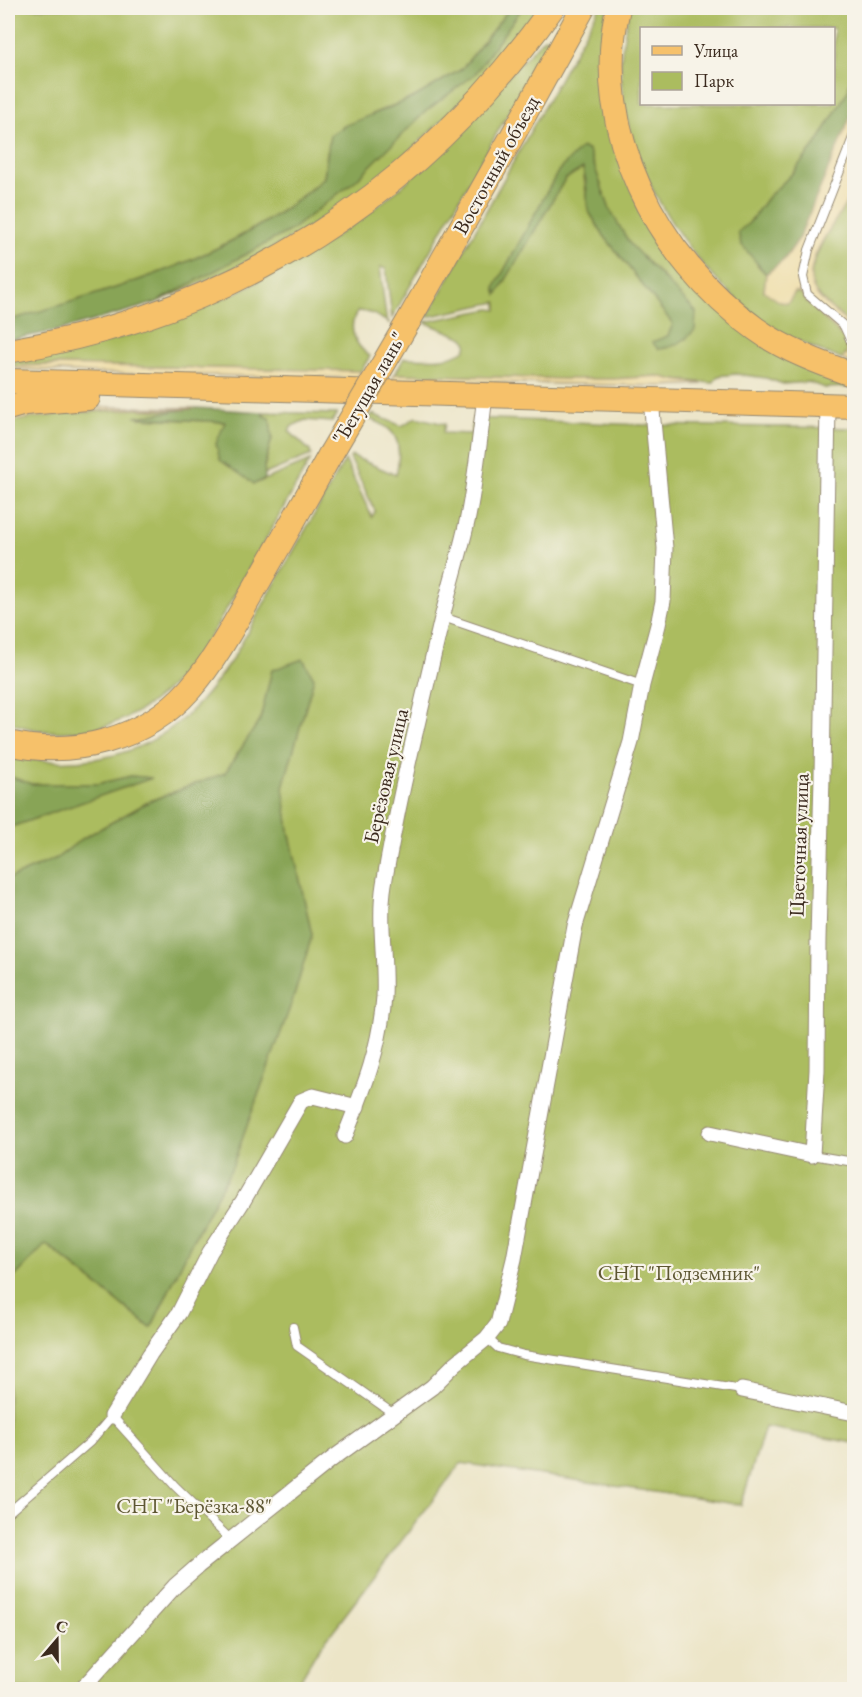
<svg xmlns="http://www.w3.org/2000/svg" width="862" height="1697" font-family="'EB Garamond',serif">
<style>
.green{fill:#abbc5f;stroke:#73733e;stroke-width:1.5;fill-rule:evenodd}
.forest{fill:#88a456;stroke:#62673a;stroke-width:1.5}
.sand{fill:#eeda9e;stroke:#94825e;stroke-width:1.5}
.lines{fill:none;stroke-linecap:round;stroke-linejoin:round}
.service-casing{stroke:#948872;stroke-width:10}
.minor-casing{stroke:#948872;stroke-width:17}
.primary-casing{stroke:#948872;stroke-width:26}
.service{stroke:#fff;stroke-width:8}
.minor{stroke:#fff;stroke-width:15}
.primary{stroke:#f6c16b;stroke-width:24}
.primary-bridge-casing{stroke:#948872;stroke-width:26;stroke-linecap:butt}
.primary-bridge{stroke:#f6c16b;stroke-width:24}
.labels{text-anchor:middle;stroke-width:4.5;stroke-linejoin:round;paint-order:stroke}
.street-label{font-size:21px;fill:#3b2a1e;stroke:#f7f3e8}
.park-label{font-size:21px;fill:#5d5632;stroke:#f7f3e8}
</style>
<rect width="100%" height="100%" fill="#f7f3e8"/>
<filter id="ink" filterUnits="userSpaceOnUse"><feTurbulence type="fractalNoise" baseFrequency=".0167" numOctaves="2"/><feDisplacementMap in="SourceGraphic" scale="12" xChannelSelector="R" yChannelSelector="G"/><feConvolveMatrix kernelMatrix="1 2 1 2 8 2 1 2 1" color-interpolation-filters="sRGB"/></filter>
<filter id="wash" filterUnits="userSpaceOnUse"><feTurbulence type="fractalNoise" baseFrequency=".008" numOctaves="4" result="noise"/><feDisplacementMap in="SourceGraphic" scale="24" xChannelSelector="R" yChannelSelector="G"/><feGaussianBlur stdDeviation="1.35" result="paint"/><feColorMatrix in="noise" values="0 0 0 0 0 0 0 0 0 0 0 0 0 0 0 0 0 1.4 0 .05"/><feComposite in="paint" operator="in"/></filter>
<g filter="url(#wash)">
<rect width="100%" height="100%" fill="#ece5c7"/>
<g class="green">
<path d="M8,8H510L462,69L415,97L374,113L327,152L324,177C236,258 119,287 8,321Z"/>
<path d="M522,8H539C519,32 501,59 479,82C431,134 374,186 314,224C264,256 210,279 155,303L291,230L356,180L426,111L475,74Z"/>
<path d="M599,8H608L599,58L602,100L660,244L847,385V387L825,388L808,382L783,384L766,378L736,374L718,376L713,383L674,380L658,376L614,379H563L395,374L404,358C423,358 448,362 465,350L467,344L464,338L424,322L490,309L497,310V302L427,317ZM589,151L610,210L630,245L668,282L686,339L653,342L668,336L673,324L602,233L588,210L583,168L565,179L497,294L495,287L559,170Z"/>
<path d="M629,8H854V61L848,91L817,143L790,176L767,198L749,223L757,265L766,274L764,291L801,293L807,302L846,340L847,354L841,359C814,348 788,338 764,321C685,265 620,160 621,62C622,44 626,25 629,8ZM642,28H834V104H642Z"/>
<path d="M544,38H548V43L392,318L386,269L380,267L386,317L389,323C379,317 371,311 358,311C346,327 355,346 370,356L361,371L53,365L8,366V363C46,353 85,349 123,337C223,305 318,256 399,189C417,173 433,154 449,136C481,104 513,71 544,38Z"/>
<path d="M854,183V338C848,319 831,311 819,296C816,294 814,292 812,289C802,267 844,205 854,183Z"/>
<path d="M132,409L176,411L139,418L226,422L216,444L254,484L310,461C288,499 267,538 245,576C208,642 173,712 93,729C63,735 36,732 8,722V422L48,415Z"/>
<path d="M263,412L337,414L332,422L305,420L292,426L289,431L310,451L311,455L265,474L263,472L272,438L263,415Z"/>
<path d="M372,414L402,426L416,417L445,424L443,433L471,434L473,418L644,425L854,428V1443L765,1427L741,1505L461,1463L316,1653L295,1689H8V1284L45,1244L151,1328L191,1244L232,1167L294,996L312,935L289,831L283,787L314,678L272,670L260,720L225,773L150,801L82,839L57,858L8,879V828L151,778L131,776L97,784H31L8,776V754C63,769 129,762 175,725C199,706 216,683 233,658L345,460L372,517L375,511L350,458L352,456L396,475C402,447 400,428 369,419Z"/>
</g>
<g class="forest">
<path d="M510,8H522L475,74L426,111L356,180L291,230L155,303L60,330L8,340V321C118,287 237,258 324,178L330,135L344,126L415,97L462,69Z"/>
<path d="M854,61V109L850,122L798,240L784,260L766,274L741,244L738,232L749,223L767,198L790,176L817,143L848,91Z"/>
<path d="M582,147L589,151L610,210L630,244L696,312L695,330C684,341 674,348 658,349L652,342L668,336L673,324L602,233L588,210L586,181L583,168L565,179L497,295L495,287L559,170Z"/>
<path d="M196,408L263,412V415L270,418L272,438L264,466L265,479L254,484L220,460L216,444L225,422L135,417Z"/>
<path d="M303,659L314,678L283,787L289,831L312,935L294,996L232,1167L191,1244L151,1328L46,1244L8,1284V879L57,858L82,839L150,801L225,773L260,720L272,670Z"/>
<path d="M8,776L32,784H97L131,776L152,778L8,828Z"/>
</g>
<g class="sand">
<path d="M854,109C854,126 854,143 854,160C854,167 856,176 854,183C847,213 814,240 811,274C809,302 842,309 853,332C857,341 854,354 854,364L841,359L847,354L846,340L807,302L801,293L795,292L788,303L780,302L764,291L766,274L784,260L798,240Z"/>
<path d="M53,365L361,371L357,378L90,373L8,368V366Z"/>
<path d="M395,374L563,379H614L658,376L674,380L703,384L659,386L391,380Z"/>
<path d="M104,407L196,408C174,411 153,409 132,409C90,410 48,415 8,422V417L70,408Z"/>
</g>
</g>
<g filter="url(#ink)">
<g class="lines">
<defs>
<g id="service">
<path d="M854,135L809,250L803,277L807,294L844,326L854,348"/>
<path d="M443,617L642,685"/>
<path d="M812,1155L854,1162"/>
<path d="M293,1327L297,1346L394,1414"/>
<path d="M487,1338L498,1348L524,1355L742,1390"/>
<path d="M8,1513L90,1442L112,1416L175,1486L230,1539"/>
</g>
<g id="minor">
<path d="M710,1133L812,1155L817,1070L818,940L822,776L828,405"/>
<path d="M345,1136C364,1088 380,1049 384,997C386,959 378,921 384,884C399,794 422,706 442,618C450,584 461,551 468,517C476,477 480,436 485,396"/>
<path d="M742,1390L854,1413"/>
<path d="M112,1416L150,1354L179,1313L210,1252L243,1201L301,1101L313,1096L357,1107"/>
<path d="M81,1690L175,1586L198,1566L332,1459L432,1387L455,1364L487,1338L498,1324L514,1259L575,926L631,742L642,685L658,625L663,601L665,548L651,400"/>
</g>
<g id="primary">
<path d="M618,8C590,129 657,259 756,329C785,350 820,363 854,375"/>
<path d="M408,322L523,117L583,8"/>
<path d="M8,351C234,314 420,195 552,8"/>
<path d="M8,381L854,406"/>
<path d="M8,408L25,403L88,398"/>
<path d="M8,743C73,758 145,740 190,689C217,658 236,621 256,586C281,542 306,499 330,455"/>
</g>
</defs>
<use href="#service" class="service-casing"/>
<use href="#minor" class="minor-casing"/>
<use href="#primary" class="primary-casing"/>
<use href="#service" class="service"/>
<use href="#minor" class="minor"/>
<use href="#primary" class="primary"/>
<defs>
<path id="primary-bridge" d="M330,455L408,322"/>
</defs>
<use href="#primary-bridge" class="primary-bridge-casing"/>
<use href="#primary-bridge" class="primary-bridge"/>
</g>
</g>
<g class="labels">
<g class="street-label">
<text transform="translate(496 165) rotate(-61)" y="7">Восточный объезд</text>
<text transform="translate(369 388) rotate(-60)" y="7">"Бегущая лань"</text>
<text transform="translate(386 776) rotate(-77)" y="7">Берёзовая улица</text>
<text transform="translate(799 845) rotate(-88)" y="7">Цветочная улица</text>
</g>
<g class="park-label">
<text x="679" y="1280">СНТ "Подземник"</text>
<text x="194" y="1513">СНТ "Берёзка-88"</text>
</g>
</g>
<rect width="862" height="1697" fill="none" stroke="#f7f3e8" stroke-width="30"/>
<rect x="640" y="27" width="195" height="78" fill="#f7f3e8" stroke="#aca397" stroke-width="1.5"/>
<rect x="652" y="46" width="30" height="9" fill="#f6c16b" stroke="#aca397" stroke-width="1.5"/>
<text x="694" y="57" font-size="18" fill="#3b2a1e">Улица</text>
<rect x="652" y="72" width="30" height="18" fill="#abbc5f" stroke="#aca397" stroke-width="1.5"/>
<text x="694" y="87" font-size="18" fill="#3b2a1e">Парк</text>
<g transform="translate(57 1640) rotate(20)" stroke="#f7f3e8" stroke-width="4.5" paint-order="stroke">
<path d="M0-4.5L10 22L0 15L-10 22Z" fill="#3b2a1e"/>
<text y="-9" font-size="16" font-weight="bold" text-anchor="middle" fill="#3b2a1e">С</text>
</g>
</svg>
